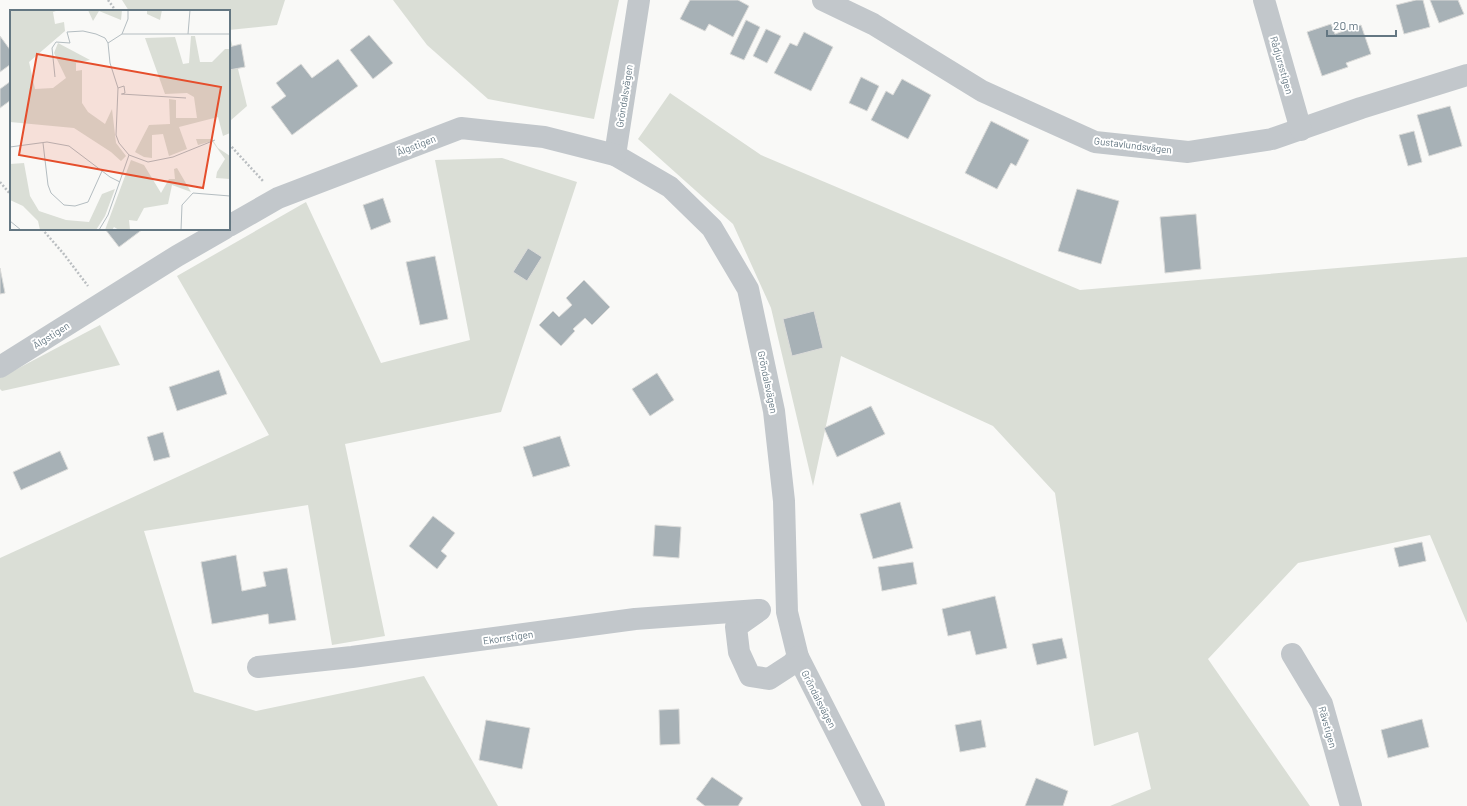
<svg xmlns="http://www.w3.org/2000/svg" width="1467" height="806" font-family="Barlow,sans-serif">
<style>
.green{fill:#daded6}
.building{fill:#a7b1b6;stroke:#dbdbd9}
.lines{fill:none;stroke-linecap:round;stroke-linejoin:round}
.path{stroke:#babec1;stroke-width:2.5;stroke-dasharray:2 2;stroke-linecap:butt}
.minor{stroke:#c2c7cb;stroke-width:22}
.labels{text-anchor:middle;stroke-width:4;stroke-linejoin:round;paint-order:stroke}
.street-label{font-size:10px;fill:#647782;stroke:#fff}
.inset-road{fill:none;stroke:#b4bdc1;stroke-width:1}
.view{fill:#e54e2c;fill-opacity:0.15;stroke:#e54e2c;stroke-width:2}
.inset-edge{fill:none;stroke:#647782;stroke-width:2}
</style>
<rect width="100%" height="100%" fill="#f9f9f7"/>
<g class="green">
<path d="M122,0H285L277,25L229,30V11H129Z"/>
<path d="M393,0H619L594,119L488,99L427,45Z"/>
<path d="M229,32L247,106L230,121L229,120Z"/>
<path d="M670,93L761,155L1080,290L1467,257V623L1430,535L1298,563L1208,659L1310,806H1110L1151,789L1138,732L1094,746L1055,493L993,426L841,356L813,486L771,308L733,224L638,139Z"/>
<path d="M502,158L577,182L501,412L345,444L385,636L332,645L308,505L144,531L194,692L256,711L424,676L498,806H0V558L269,435L177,276L306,202L381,363L470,340L435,160Z"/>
<path d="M100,325L120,365L2,391L0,389V378Z"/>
</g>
<g class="building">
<path d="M690,0H738L749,6L733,37L709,24L705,31L680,19Z"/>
<path d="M1416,0H1423L1430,27L1404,34L1396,5Z"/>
<path d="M1430,0H1458L1464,14L1439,23Z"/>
<path d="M746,20L760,27L744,60L730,54Z"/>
<path d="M1331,24L1335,34L1361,25L1371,54L1346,63L1348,67L1322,76L1307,32Z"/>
<path d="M766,29L781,36L767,63L753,56Z"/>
<path d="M804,32L833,47L811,91L774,73L790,43L797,46Z"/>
<path d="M369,35L393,63L373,79L350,50Z"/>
<path d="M0,36L11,51V64L0,72Z"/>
<path d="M241,44L245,67L229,70V47Z"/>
<path d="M338,59L358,86L292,135L271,107L286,96L276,83L301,64L312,78Z"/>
<path d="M861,77L879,86L867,111L849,103Z"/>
<path d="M902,79L931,95L908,139L871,120L886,91L893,95Z"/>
<path d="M11,81V100L0,108V89Z"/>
<path d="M1450,106L1462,146L1429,156L1417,115Z"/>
<path d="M991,121L1029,140L1016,166L1011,163L997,189L965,173Z"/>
<path d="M1414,131L1422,162L1408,166L1399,135Z"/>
<path d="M1077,189L1119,201L1101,264L1058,251Z"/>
<path d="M383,198L391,222L371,230L363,205Z"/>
<path d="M1196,214L1201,269L1165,273L1160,217Z"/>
<path d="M105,229H143L119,247Z"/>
<path d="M528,248L542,257L527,281L513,272Z"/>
<path d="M435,256L448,319L420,325L406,262Z"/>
<path d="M0,268L5,293L0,294Z"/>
<path d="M584,280L610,307L592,325L585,318L573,329L575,331L561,346L539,325L553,311L559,317L572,305L566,298Z"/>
<path d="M814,311L823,348L792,356L783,319Z"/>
<path d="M219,370L227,394L177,411L169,387Z"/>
<path d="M657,373L674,400L650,416L632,389Z"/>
<path d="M871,406L885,434L837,457L824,428Z"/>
<path d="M163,432L170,457L154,461L147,437Z"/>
<path d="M560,436L570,466L533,477L523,447Z"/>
<path d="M60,451L68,469L21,490L13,472Z"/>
<path d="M900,502L913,548L873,559L860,514Z"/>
<path d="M433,516L455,533L441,551L447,556L437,569L409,546Z"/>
<path d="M655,525L681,527L679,558L653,556Z"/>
<path d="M1422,542L1426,561L1399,567L1394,548Z"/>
<path d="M236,555L242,591L266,586L263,572L287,568L296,620L269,624L268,614L212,624L201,562Z"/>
<path d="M913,562L917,584L882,591L878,567Z"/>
<path d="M995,596L1007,648L976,655L970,631L948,636L942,609Z"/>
<path d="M1062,638L1067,658L1037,665L1032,644Z"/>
<path d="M679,709L680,744L660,745L659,710Z"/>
<path d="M1422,719L1429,747L1388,758L1381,730Z"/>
<path d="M486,720L530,728L522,769L479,760Z"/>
<path d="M981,720L986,747L960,752L955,725Z"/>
<path d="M712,777L743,798L738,806H705L696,799Z"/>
<path d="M1036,778L1068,791L1063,806H1025Z"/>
</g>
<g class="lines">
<g class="path">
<path d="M108,0L116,11"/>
<path d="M229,144L263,181"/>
<path d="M0,182L11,195"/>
<path d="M42,229L63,253L88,286"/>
</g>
<g class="minor">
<path d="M639,0L615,155L670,187L712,228L748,289L774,411L784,501L787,612L798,657L874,806"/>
<path d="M823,0L873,24L982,91L1095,142L1188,152L1272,139L1361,108L1467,75"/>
<path d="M1264,0L1301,130"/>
<path d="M229,226L278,198L461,128L544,137L615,155"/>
<path d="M0,367L177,256L224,229"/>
<path d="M760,610L736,627L739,652L750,676L769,679L792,664L798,657"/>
<path d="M1292,654L1322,704L1351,806"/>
<path d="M258,667L352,657L635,619L758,610"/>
</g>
</g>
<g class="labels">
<g class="street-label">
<text transform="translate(1282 65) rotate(74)" y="4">Rådjursstigen</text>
<text transform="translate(624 96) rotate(-81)" y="4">Gröndalsvägen</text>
<text transform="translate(416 145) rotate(-21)" y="4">Älgstigen</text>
<text transform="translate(1133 145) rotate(7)" y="4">Gustavlundsvägen</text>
<text transform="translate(51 335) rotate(-32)" y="4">Älgstigen</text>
<text transform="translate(768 382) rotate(78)" y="4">Gröndalsvägen</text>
<text transform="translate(508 637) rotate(-8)" y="4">Ekorrstigen</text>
<text transform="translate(819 699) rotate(63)" y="4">Gröndalsvägen</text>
<text transform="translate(1328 727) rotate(74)" y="4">Rävstigen</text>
</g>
</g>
<g transform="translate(10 10)">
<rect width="220" height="220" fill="#f9f9f7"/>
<path d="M0,0H49L43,2L45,14L54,12L55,21L19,52L25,79L43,78L56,68L44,43L48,33L80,50L66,53V61L72,60V93L78,102L95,114L102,99L106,133L116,146L111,151L101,142L64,118L0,112ZM78,0H112L111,10L89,1L83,11ZM137,0H152L150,10L137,4ZM181,26H185L190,52H202L215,39H220V123L213,126L208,107L169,117L177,139L159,146L153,124L142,125V148L134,147L125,142L139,115L160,114L159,89L166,90V108H187L184,87L177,83L155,84L135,28L165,27L173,54L179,53ZM186,129H202L208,138L220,146V169L206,168L207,162L215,149L202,131L188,135ZM121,150L134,155L151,183L159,169H165L164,159L167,158L181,182L162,175L158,194L134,198L127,211L119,210L120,220H109L104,217L102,220H95ZM14,153L20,186L29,201L56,210L79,212L92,184L105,179L95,206L86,220H30L28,211L13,196L0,190V154Z" fill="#daded6"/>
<path class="inset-road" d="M112,24H220M178,24L180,0M45,67L42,38L46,32L60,33L57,22L73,21L86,24L95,28L98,33M108,78L114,76L115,83L112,84M111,84L176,88M33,133L38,175L41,183L54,195L65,196L78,192L92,161M0,137L37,132L59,136L100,167L110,172M119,145L138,152L163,147L205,130M0,211L11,220M89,220L98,205L119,145L109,133L106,125L108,78L100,53L98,33L112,24L118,9V0M171,220L172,195L183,183L220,186"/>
<path class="view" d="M27,44L211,77L193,178L9,145Z"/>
<rect width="220" height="220" class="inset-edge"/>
</g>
<path d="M1327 30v6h69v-6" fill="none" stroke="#647782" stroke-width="2"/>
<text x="1333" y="30" font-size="12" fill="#647782" stroke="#ffffff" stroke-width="3" paint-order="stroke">20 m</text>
</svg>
